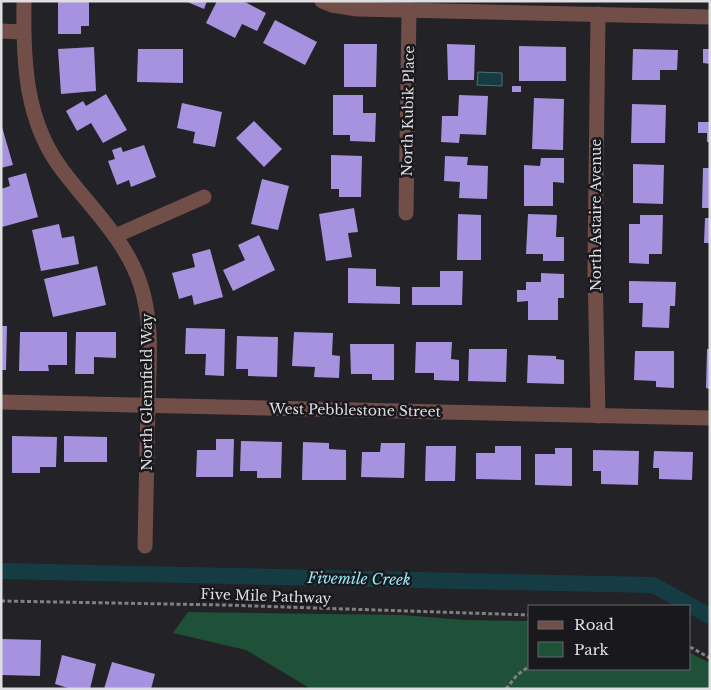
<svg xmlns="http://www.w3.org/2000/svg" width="711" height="690" font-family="'Libre Baskerville',serif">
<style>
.green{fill:#1e5138}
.water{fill:#163c43;stroke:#526d72}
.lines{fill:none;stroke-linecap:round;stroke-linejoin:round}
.canal{stroke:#163c43;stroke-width:16}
.building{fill:#a692de}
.path{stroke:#818083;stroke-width:3;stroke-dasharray:4 2.5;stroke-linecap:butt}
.minor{stroke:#724e49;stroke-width:15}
.labels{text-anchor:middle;stroke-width:5;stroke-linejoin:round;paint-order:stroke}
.street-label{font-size:14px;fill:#dfdfe1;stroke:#19181c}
.water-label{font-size:15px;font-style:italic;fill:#95e9f9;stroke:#19181c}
</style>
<rect width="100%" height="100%" fill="#232226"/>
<path class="green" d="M188,612L402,615L466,620L530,621V669H690V653L710,663V689H311L246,650L173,633Z"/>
<path class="water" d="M478,72L502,73V86L477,85Z"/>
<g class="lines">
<path class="canal" d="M1,571L653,585L710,616"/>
</g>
<g class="building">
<path d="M58,1H89V26H81V34H58Z"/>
<path d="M185,1H207L204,9Z"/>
<path d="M217,1H243L266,13L257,31L242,24L235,38L206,23Z"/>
<path d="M275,20L317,42L305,65L263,43Z"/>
<path d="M344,44H377L376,87H344Z"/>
<path d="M447,44L475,45L474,80H448Z"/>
<path d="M519,46L566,47V81H519Z"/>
<path d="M94,47L96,91L61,94L58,49Z"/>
<path d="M138,49H183V83L137,82Z"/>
<path d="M633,49L678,50L677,70H660V80H632Z"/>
<path d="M703,49H710V64L703,63Z"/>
<rect x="512" y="86" width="9" height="6"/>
<path d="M106,94L127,130L103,143L91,123L77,131L66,111L83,101L86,106Z"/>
<path d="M333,95H363V113H376L375,142L350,141V135H333Z"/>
<path d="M459,95L488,96L486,135L460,134L459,143L441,142L442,116H458Z"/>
<path d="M534,98L564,99L563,150L532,149Z"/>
<path d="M182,103L222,112L215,147L193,143L195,132L177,128Z"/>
<path d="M632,104L666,105L665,143H631Z"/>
<path d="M254,121L282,149L264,167L236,138Z"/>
<path d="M698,122H710V142H707V133H698Z"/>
<path d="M2,127L13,165L1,168V128Z"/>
<path d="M144,145L156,177L131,187L129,180L117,185L108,161L115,159L112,150L121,147L123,152Z"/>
<path d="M331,155L362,156L361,197H339V189H331Z"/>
<path d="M445,156L468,157L467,165L488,166L487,199L459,198L460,182L444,181Z"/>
<path d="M541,158H564V183L553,182V206H524V165L540,166Z"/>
<path d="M633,164L664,165L663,204L633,203Z"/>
<path d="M703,168H710V208H702Z"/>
<path d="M26,173L38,217L2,227L1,189L10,186L8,178Z"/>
<path d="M262,179L289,186L278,230L251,224Z"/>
<path d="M354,208L358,232L348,233L352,257L326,261L319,214Z"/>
<path d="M458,214L481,215V260H457Z"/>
<path d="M528,214L557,215L556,237H564V261H543V254H526Z"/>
<path d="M640,215H663L662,254H649V264L629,263V224H640Z"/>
<path d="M705,218H710V243H704Z"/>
<path d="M59,224L62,238L74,236L79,264L41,271L32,230Z"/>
<path d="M259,235L275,270L233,291L223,270L245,260L238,245Z"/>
<path d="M210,249L223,297L194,305L192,295L179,299L172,273L195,267L192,254Z"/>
<path d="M97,266L106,305L53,317L44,279Z"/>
<path d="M348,268L376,269V286L400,287V304L348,303Z"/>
<path d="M440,271H463L462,305H412V287H440Z"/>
<path d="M541,273L564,274V298H558V320H528V301L517,302V290H526V282H541Z"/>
<path d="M629,281L676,282L675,306H670L669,328L642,327L643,303H629Z"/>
<path d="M1,326H7L6,370H1Z"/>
<path d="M186,328L225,329L224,376L205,375L206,354H185Z"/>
<path d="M20,332H67V365H48L49,371H19Z"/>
<path d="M76,332H116V358L94,357V374H75Z"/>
<path d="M294,332L333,333L332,355L340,356L339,378L314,377L315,367L292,366Z"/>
<path d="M237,336L278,337L277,377L248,376V369H236Z"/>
<path d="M416,342H452L451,359L459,360V381L434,380V373H415Z"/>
<path d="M350,344H394V380H372V374H351Z"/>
<path d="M469,349H507L506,382L468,381Z"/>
<path d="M707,349H710V389L706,388Z"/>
<path d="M635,351H674V388L656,387V381L634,380Z"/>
<path d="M528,355L556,356V359L564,360V384L527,383Z"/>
<path d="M12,436L57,437L56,467H40V473H12Z"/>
<path d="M64,436L107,437V462H64Z"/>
<path d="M216,439H234L233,477H196L197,450H216Z"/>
<path d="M241,441L282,442L281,478H257V471H240Z"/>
<path d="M303,442L329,443V449L346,450V480H302Z"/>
<path d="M381,443H405L404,478L361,477L362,452H380Z"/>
<path d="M426,446H456L455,481H425Z"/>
<path d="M495,446H521V480L476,479V453H495Z"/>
<path d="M555,448H572V486L535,485V454H555Z"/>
<path d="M593,450L639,451L638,485L601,484V471H593Z"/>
<path d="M654,451L693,452L692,480L659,479V468H653Z"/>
<path d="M1,639L41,640L40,676L1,675Z"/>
<path d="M62,655L96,664L90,689H71L55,684Z"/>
<path d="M112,662L155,674L151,689H104Z"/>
</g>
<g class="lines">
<g class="path">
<path d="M1,601L224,605L530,615"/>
<path d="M690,647L710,658"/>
<path d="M506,689L517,675L530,666"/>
</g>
<g class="minor">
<path d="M24,1C23,61 25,122 63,171C90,207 127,241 141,286C153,324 149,363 148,402C147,450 146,498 145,546"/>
<path d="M322,1L332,5L357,9L710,17"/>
<path d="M1,31L23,32"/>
<path d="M406,213L409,10"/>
<path d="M115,236L204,197"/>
<path d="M1,402L710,418"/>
<path d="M598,416L595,267L598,14"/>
</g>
</g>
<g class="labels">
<g class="street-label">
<text transform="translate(408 111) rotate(-89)" y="5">North Kubik Place</text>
<text transform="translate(596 215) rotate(-90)" y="5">North Astaire Avenue</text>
<text transform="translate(147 392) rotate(-90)" y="5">North Glennfield Way</text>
<text transform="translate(355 410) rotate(1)" y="5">West Pebblestone Street</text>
<text transform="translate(266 596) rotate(2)" y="5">Five Mile Pathway</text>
</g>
<g class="water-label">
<text transform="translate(359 579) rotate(1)" y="5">Fivemile Creek</text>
</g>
</g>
<rect width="711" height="690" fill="none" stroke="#dfdfe1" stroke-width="5"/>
<rect x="528" y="605" width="162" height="65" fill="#19181c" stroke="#68686b"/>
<rect x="538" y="621" width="25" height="8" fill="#724e49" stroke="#68686b"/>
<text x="574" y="630" font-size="15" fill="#dfdfe1">Road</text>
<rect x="538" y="642" width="25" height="15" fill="#1e5138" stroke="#68686b"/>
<text x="574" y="655" font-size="15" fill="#dfdfe1">Park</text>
</svg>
